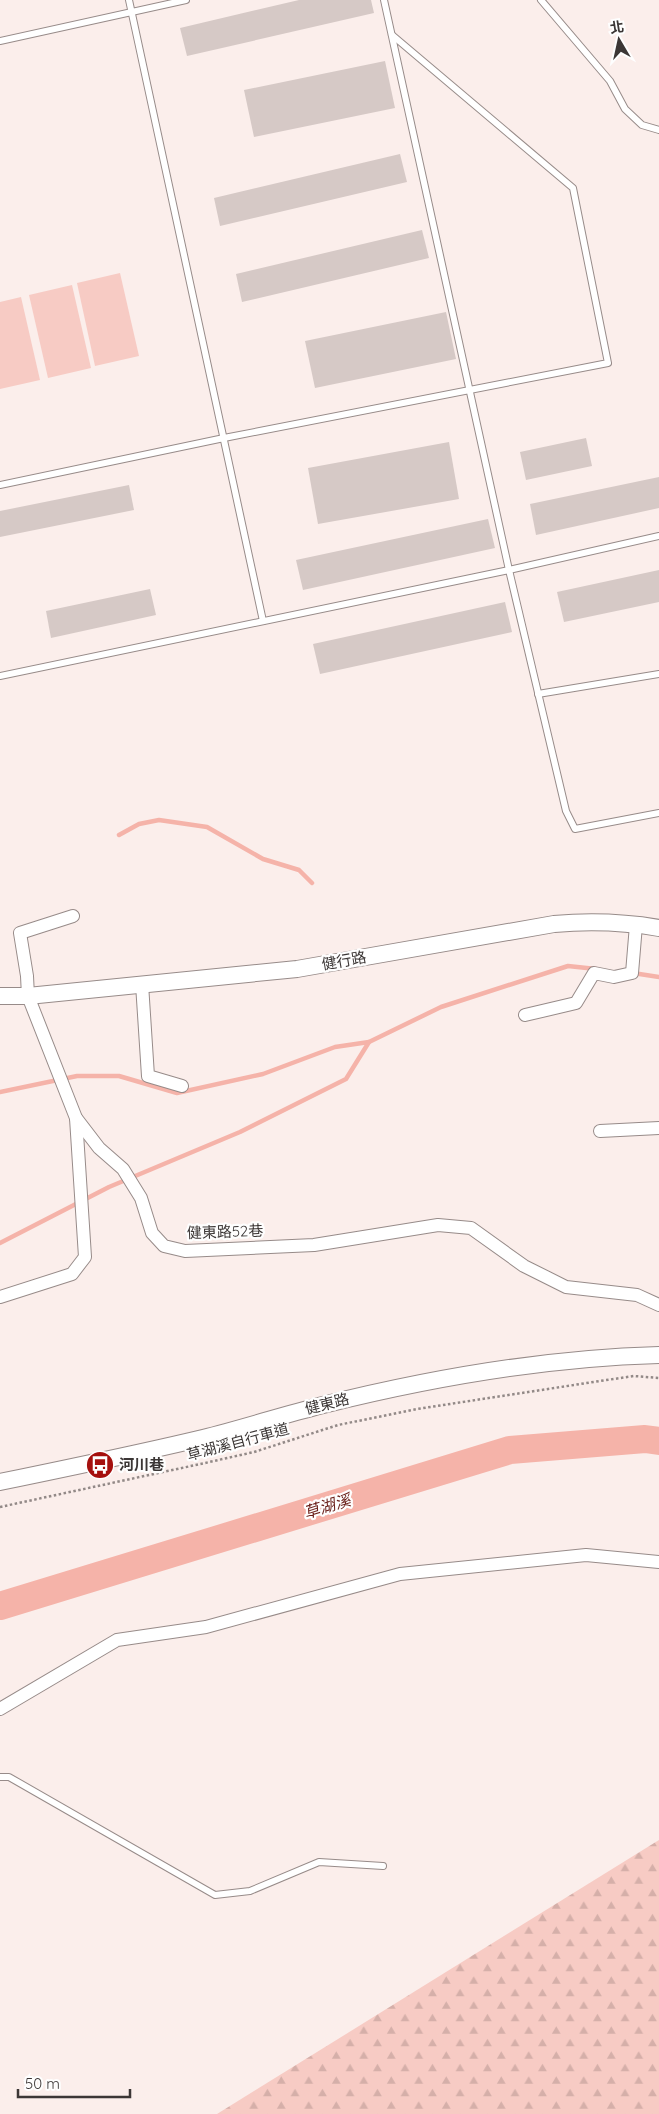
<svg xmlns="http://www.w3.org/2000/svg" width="659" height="2114" font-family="Quicksand,'Noto Sans TC',sans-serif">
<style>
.grass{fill:#f7cbc4}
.forest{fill:url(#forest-firs)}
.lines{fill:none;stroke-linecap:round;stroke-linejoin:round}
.stream{stroke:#f5b3a9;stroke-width:4.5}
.river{stroke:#f5b3a9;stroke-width:28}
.building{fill:#d6c9c6}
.service-casing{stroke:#978b89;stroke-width:8}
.minor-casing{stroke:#978b89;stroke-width:14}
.tertiary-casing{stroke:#978b89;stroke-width:18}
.path{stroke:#928987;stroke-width:2.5;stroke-dasharray:2.5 2.5;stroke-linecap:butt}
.service{stroke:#fff;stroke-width:6}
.minor{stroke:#fff;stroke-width:12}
.tertiary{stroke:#fff;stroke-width:16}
.labels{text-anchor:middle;stroke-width:4.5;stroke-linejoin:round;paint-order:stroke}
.street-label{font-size:15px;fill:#3b3635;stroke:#fefefe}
.poi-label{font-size:15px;font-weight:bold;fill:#3b3635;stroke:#fefefe;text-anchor:start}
.water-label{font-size:16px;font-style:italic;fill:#6a1f19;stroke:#fefefe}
</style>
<defs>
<pattern id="forest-firs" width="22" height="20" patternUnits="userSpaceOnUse" patternTransform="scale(1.25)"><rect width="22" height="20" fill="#f7cbc4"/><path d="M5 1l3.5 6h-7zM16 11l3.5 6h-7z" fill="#d5afa9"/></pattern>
</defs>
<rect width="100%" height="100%" fill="#fbeeeb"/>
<g class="grass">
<path d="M120,273L139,356L95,366L77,283Z"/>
<path d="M72,285L91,368L48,378L29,295Z"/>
<path d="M21,297L40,380L0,389V302Z"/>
</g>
<path class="forest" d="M659,1840V2114H217Z"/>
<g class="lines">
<g class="stream">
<path d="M119,835L139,824L159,820L207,827L263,859L299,870L312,883"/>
<path d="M633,973L659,977"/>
<path d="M0,1092L77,1076H119L177,1093L263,1074L335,1047L369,1042"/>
<path d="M0,1243L109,1187L240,1132L346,1079L369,1042L441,1007L568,966L596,969"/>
</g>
<path class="river" d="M0,1606L510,1450L645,1439L659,1441"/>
</g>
<g class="building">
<path d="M299,0H371L374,13L187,56L180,28Z"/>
<path d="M385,61L395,108L254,137L244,90Z"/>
<path d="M400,154L407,182L220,226L214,198Z"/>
<path d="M422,230L429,258L242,302L236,274Z"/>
<path d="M446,312L456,359L315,388L305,341Z"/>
<path d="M586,438L592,466L526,480L520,452Z"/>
<path d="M449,442L459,499L318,524L308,468Z"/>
<path d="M659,477V508L536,535L530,504Z"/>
<path d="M129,485L134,510L0,537V511Z"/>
<path d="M488,519L495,548L303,590L296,560Z"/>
<path d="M659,570V602L564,622L557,592Z"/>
<path d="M150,589L156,615L51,638L46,611Z"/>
<path d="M505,602L512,632L320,674L313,644Z"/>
</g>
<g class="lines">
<defs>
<g id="service">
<path d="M129,0L263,621"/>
<path d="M384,0L509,570L566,811L575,829L659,813"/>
<path d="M541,0L610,81L625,109L642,125L659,130"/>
<path d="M0,41L186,0"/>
<path d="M0,485L224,438L608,363L573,188L392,35"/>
<path d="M0,676L509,570L659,536"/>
<path d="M538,694L659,674"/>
<path d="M0,1777H9L215,1895L250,1891L319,1862L383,1866"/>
</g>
<g id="minor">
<path d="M73,916L20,933L27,976L28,996L76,1118L99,1148L123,1169L141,1198L152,1233L164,1246L185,1251L314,1245L438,1225L471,1228L524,1266L566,1287L637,1295L659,1305"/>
<path d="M142,984L148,1076L182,1086"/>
<path d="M525,1015L576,1003L594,973L614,977L632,973L636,925"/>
<path d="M600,1131L659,1128"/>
<path d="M0,1297L72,1274L85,1257L76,1118"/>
<path d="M0,1709L117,1640L206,1627L400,1574L586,1555L659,1562"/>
</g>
<g id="tertiary">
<path d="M0,996H28L297,969L554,924C589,921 624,922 659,928"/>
<path d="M0,1482C68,1468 136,1454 203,1438C243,1428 283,1415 323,1405C431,1378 548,1358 659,1355"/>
</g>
</defs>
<use href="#service" class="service-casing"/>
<use href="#minor" class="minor-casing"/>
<use href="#tertiary" class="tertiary-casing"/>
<path class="path" d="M0,1507L205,1463L254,1452L338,1425L417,1409L600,1381L634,1376L659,1378"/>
<use href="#service" class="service"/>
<use href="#minor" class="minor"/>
<use href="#tertiary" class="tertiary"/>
</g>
<defs>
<symbol id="bus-disc" viewBox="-11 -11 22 22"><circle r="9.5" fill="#a5100e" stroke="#fefefe"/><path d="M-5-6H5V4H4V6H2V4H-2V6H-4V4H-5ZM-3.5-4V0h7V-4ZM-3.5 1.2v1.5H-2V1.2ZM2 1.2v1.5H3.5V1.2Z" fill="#fff"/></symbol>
</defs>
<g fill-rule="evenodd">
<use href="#bus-disc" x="84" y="1449" width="32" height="32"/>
</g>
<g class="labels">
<g class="street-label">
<text transform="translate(344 961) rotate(-10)" y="5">健行路</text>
<text transform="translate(225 1232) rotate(-2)" y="5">健東路52巷</text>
<text transform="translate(327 1404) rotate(-14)" y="5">健東路</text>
<text transform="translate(238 1442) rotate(-15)" y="5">草湖溪自行車道</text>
</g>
<g class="poi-label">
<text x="119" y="1470">河川巷</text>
</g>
<g class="water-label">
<text transform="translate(327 1506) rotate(-17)" y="6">草湖溪</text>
</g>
</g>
<g transform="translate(619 40) rotate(351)" stroke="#fefefe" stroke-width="4" paint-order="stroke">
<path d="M0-4L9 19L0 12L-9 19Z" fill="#3b3635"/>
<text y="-8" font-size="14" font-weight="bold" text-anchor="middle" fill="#3b3635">北</text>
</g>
<path d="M18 2089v8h112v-8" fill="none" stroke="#3b3635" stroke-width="2.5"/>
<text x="25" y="2089" font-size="15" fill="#3b3635" stroke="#fefefe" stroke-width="4" paint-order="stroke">50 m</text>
</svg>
